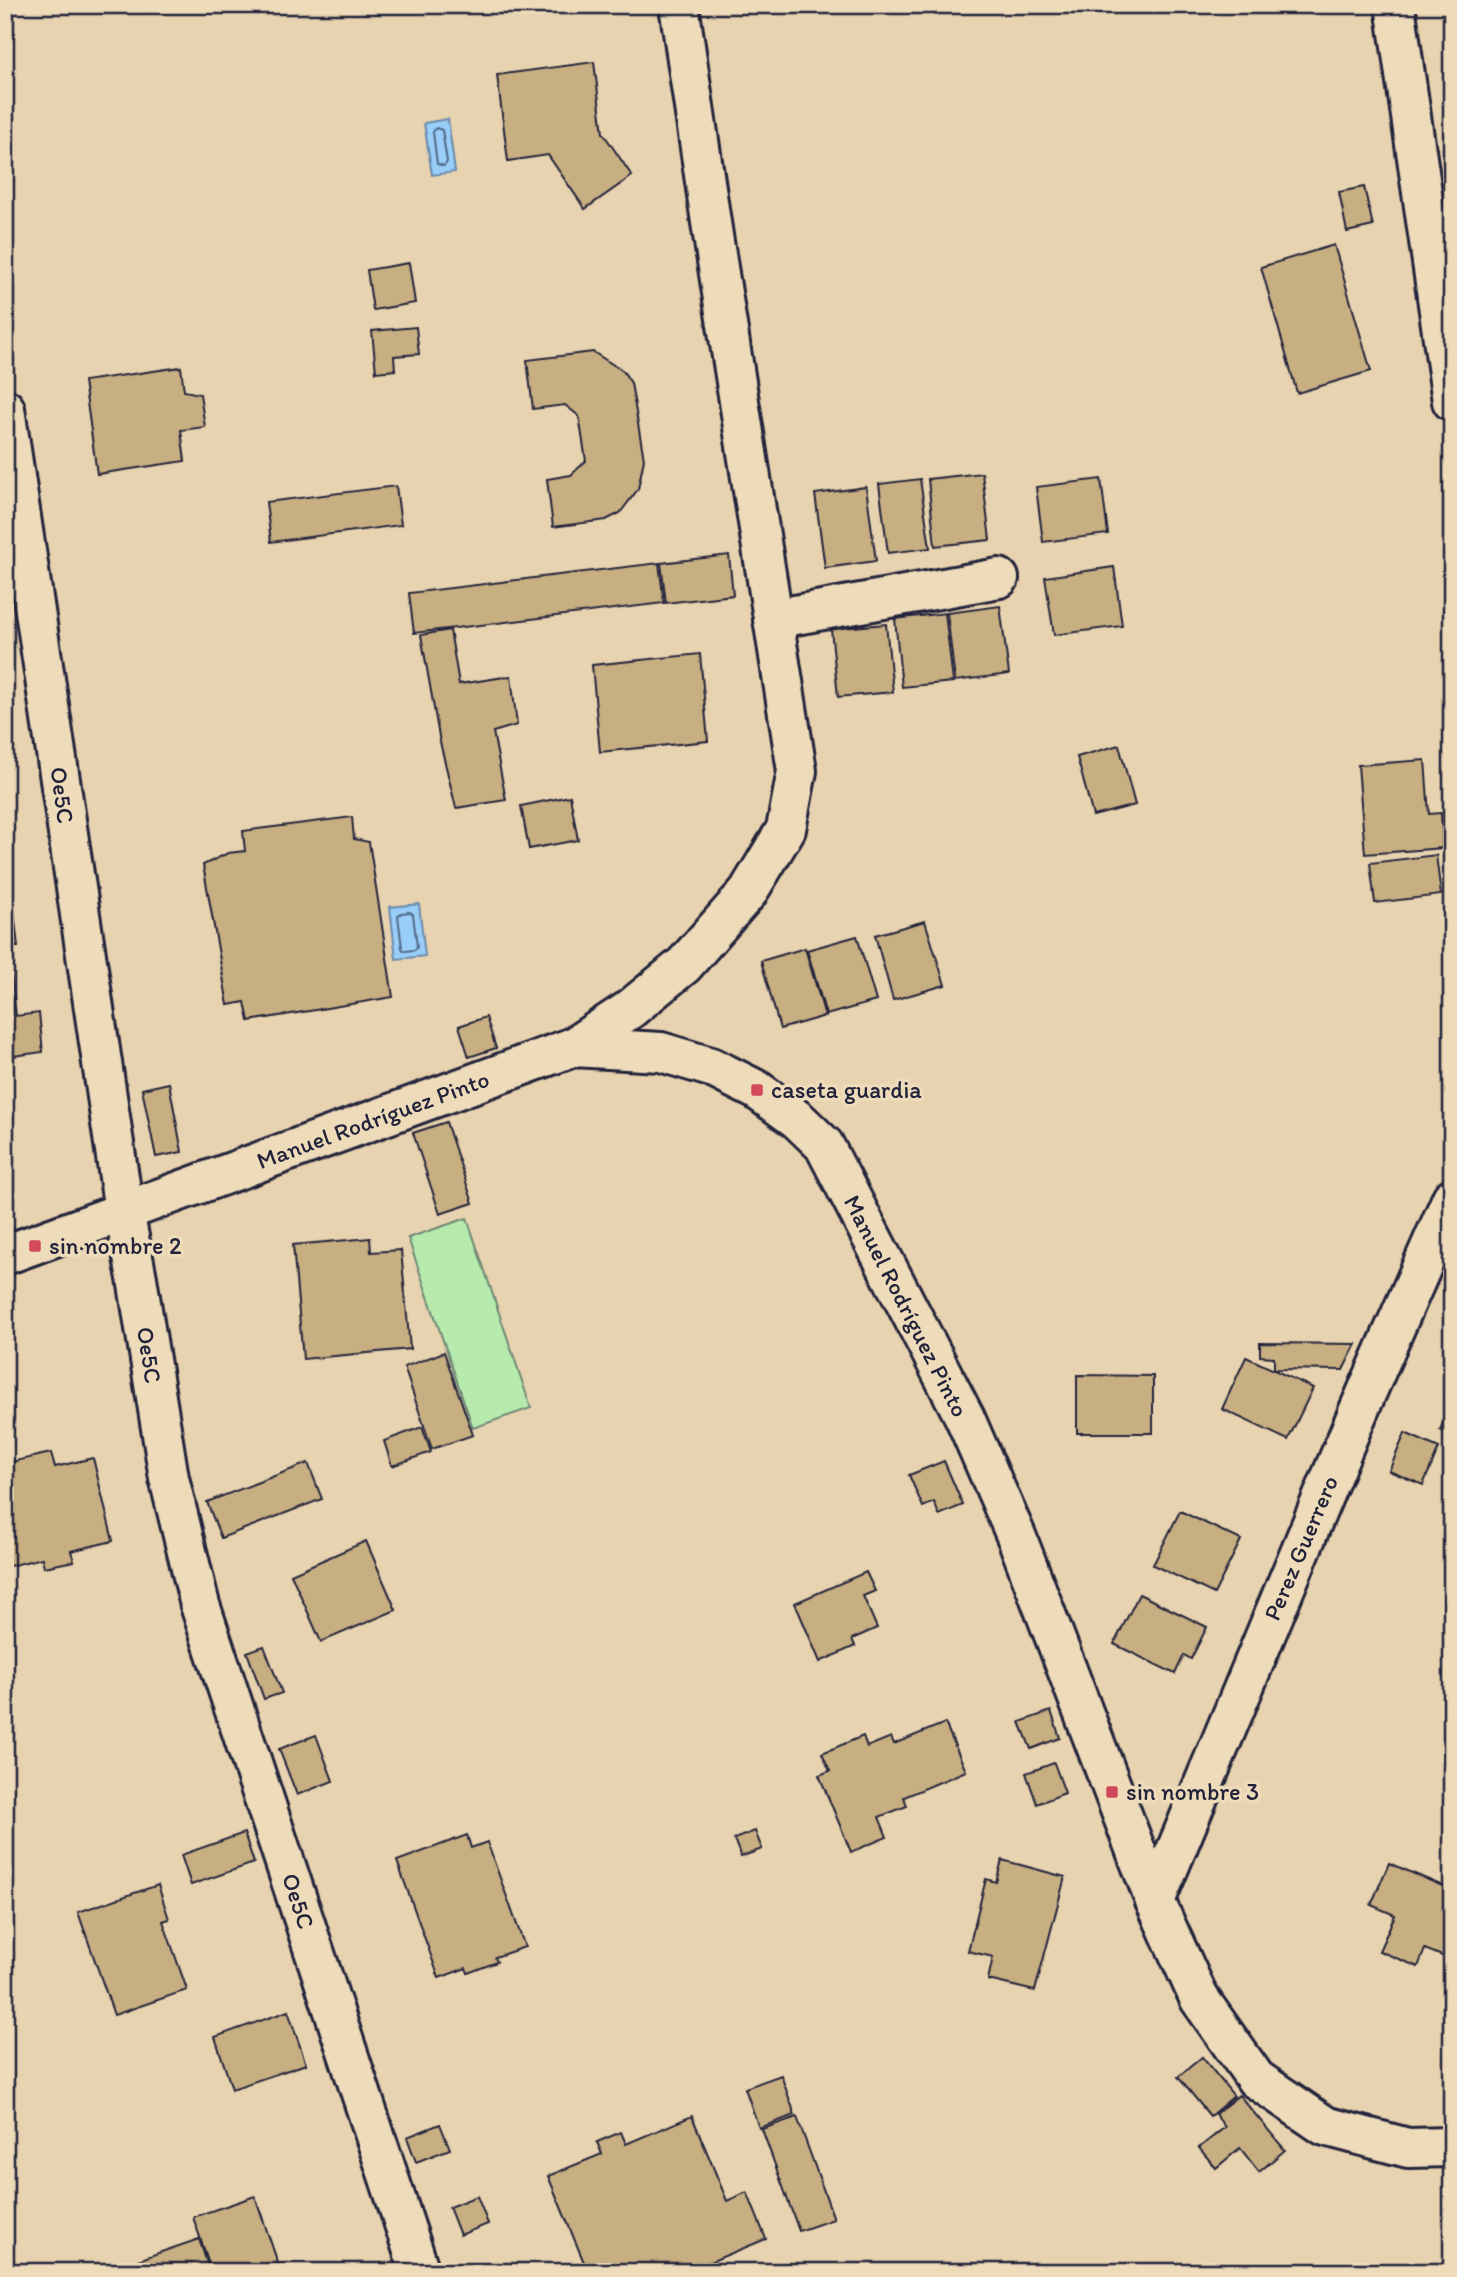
<svg xmlns="http://www.w3.org/2000/svg" width="1457" height="2277" font-family="Itim,sans-serif">
<style>
.green{fill:#b6ebad;stroke:#6c8674;stroke-width:2}
.water{fill:#98cef7;stroke:#6989ac;stroke-width:2}
.lines{fill:none;stroke-linecap:round;stroke-linejoin:round}
.shore{stroke:#516786;stroke-width:2}
.building{fill:#c8af82;stroke:#22223b;stroke-width:2}
.street-casing{stroke:#22223b;stroke-width:44}
.street{stroke:#eddbb9;stroke-width:38}
.poi-dot{fill:#d1495b;stroke:#eddbb9;stroke-width:2.5}
.labels{text-anchor:middle;stroke-width:7;stroke-linejoin:round;paint-order:stroke}
.street-label{font-size:24px;fill:#22223b;stroke:#eddbb9}
.poi-label{font-size:24px;fill:#22223b;stroke:#eddbb9;text-anchor:start}
</style>
<rect width="100%" height="100%" fill="#e7d3af"/>
<filter id="ink" filterUnits="userSpaceOnUse"><feTurbulence type="fractalNoise" baseFrequency=".0143" numOctaves="2"/><feDisplacementMap in="SourceGraphic" scale="14" xChannelSelector="R" yChannelSelector="G"/><feConvolveMatrix kernelMatrix="1 2 1 2 8 2 1 2 1" color-interpolation-filters="sRGB"/></filter>
<g filter="url(#ink)">
<path class="green" d="M467,1218L531,1408L473,1428L408,1238Z"/>
<g class="water">
<path d="M448,119L455,172L432,175L424,123Z"/>
<path d="M419,904L425,956L396,959L390,907Z"/>
</g>
<g class="lines">
<g class="shore">
<path d="M436,128L442,130L447,162L444,166L437,164L433,132Z"/>
<path d="M410,912L413,914L417,947L415,950L404,951L402,948L398,916L401,913Z"/>
</g>
</g>
<g class="building">
<path d="M594,62L603,133L632,176L585,209L548,155L508,161L497,75Z"/>
<path d="M1364,187L1373,226L1347,232L1339,192Z"/>
<path d="M1334,245L1371,371L1297,393L1261,267Z"/>
<path d="M409,263L415,303L373,310L367,270Z"/>
<path d="M416,327L419,354L394,356L395,370L376,372L372,331Z"/>
<path d="M593,352L623,371L631,383L644,459L638,489L620,513L606,520L553,527L547,479L571,475L586,461L579,416L565,405L533,409L527,360Z"/>
<path d="M181,367L184,391L200,394L205,427L181,430L185,461L97,474L84,381Z"/>
<path d="M982,473L990,540L935,546L928,479Z"/>
<path d="M920,479L930,548L888,553L879,484Z"/>
<path d="M1101,479L1108,534L1043,542L1036,487Z"/>
<path d="M396,486L401,525L271,542L266,502Z"/>
<path d="M866,487L876,561L825,568L815,494Z"/>
<path d="M729,555L733,595L666,603L661,563Z"/>
<path d="M659,563L664,603L414,633L409,593Z"/>
<path d="M1114,567L1122,626L1054,635L1045,577Z"/>
<path d="M1000,606L1009,674L955,681L947,613Z"/>
<path d="M945,613L953,682L902,687L895,619Z"/>
<path d="M886,624L893,692L838,697L831,629Z"/>
<path d="M450,630L459,684L511,676L517,725L493,732L506,800L456,808L440,742L421,635Z"/>
<path d="M700,654L708,741L600,752L592,665Z"/>
<path d="M1119,745L1135,805L1093,816L1077,757Z"/>
<path d="M1425,760L1429,814L1441,813L1443,848L1365,854L1358,765Z"/>
<path d="M570,796L578,840L529,849L521,806Z"/>
<path d="M352,817L354,839L369,842L393,997L249,1021L245,1002L228,1005L203,865L228,853L245,851L243,831Z"/>
<path d="M1436,855L1441,895L1375,903L1370,863Z"/>
<path d="M13,902L18,947H8L16,1016L39,1013L43,1052L5,1057V903Z"/>
<path d="M925,921L945,985L893,1000L875,935Z"/>
<path d="M857,936L876,1001L826,1015L807,950Z"/>
<path d="M805,948L825,1016L780,1029L761,961Z"/>
<path d="M486,1017L496,1048L469,1057L459,1026Z"/>
<path d="M169,1083L182,1152L156,1157L142,1089Z"/>
<path d="M446,1122L473,1203L440,1214L413,1133Z"/>
<path d="M370,1238L371,1252L401,1250L410,1349L303,1359L293,1245Z"/>
<path d="M1260,1343L1356,1344L1343,1370L1274,1369V1357L1260,1356Z"/>
<path d="M444,1352L473,1435L432,1449L404,1367Z"/>
<path d="M1246,1357L1313,1388L1288,1440L1222,1409Z"/>
<path d="M1077,1375L1153,1376V1433H1077Z"/>
<path d="M1452,1400V1435L1440,1430Z"/>
<path d="M422,1427L431,1452L392,1466L384,1441Z"/>
<path d="M1405,1433L1439,1448L1423,1485L1389,1471Z"/>
<path d="M51,1453L55,1467L93,1458L113,1541L71,1551L74,1561L44,1567L42,1558L5,1567V1479L10,1478L7,1463Z"/>
<path d="M944,1461L963,1505L939,1515L934,1502L923,1507L909,1475Z"/>
<path d="M308,1463L322,1499L221,1538L207,1502Z"/>
<path d="M1180,1511L1241,1540L1214,1594L1153,1565Z"/>
<path d="M366,1541L396,1610L321,1642L291,1574Z"/>
<path d="M866,1572L875,1591L863,1596L877,1628L852,1639L855,1646L820,1662L795,1603Z"/>
<path d="M1139,1594L1207,1627L1191,1659L1184,1655L1175,1674L1114,1644Z"/>
<path d="M264,1646L282,1693L264,1699L247,1652Z"/>
<path d="M1051,1711L1060,1738L1031,1749L1020,1722Z"/>
<path d="M945,1723L966,1771L904,1797L907,1806L879,1817L887,1837L851,1852L819,1775L830,1771L822,1753L863,1736L867,1747L891,1737L894,1744Z"/>
<path d="M316,1735L333,1781L297,1795L279,1749Z"/>
<path d="M1054,1763L1065,1793L1037,1804L1026,1773Z"/>
<path d="M755,1831L762,1849L741,1857L734,1839Z"/>
<path d="M244,1833L254,1863L191,1885L181,1855Z"/>
<path d="M467,1835L471,1848L487,1842L525,1947L495,1957L497,1962L468,1973L466,1968L439,1978L397,1861Z"/>
<path d="M1002,1860L1065,1877L1035,1991L988,1980L993,1957L968,1951L986,1879L996,1882Z"/>
<path d="M1389,1863L1452,1890V1960L1425,1949L1418,1967L1379,1951L1395,1915L1371,1905Z"/>
<path d="M158,1885L169,1919L163,1921L187,1990L114,2015L78,1912Z"/>
<path d="M288,2011L306,2064L232,2089L215,2037Z"/>
<path d="M1202,2057L1234,2096L1210,2116L1178,2077Z"/>
<path d="M781,2075L795,2115L759,2128L745,2088Z"/>
<path d="M1239,2095L1285,2150L1259,2172L1240,2148L1216,2168L1199,2148L1225,2127L1215,2114Z"/>
<path d="M692,2116L727,2201L747,2192L766,2239L705,2264L708,2272H588L548,2176L602,2154L597,2142L621,2132L626,2144Z"/>
<path d="M797,2117L834,2219L799,2231L762,2129Z"/>
<path d="M440,2124L450,2149L416,2162L407,2137Z"/>
<path d="M255,2196L281,2272H212L193,2217Z"/>
<path d="M477,2196L488,2224L460,2235L449,2207Z"/>
<path d="M199,2239L210,2272H132L129,2263Z"/>
</g>
<g class="lines">
<defs>
<g id="street">
<path d="M1395,5L1452,401"/>
<path d="M5,409L124,1211L137,1278L169,1478L200,1605L420,2272"/>
<path d="M773,619L999,578"/>
<path d="M573,1047L629,1010L684,965L748,892L786,829L797,771L712,229L679,5"/>
<path d="M5,1255L573,1047L661,1052L711,1067L757,1090L798,1120L824,1145L965,1418L1017,1538L1155,1901L1199,1998L1256,2079L1325,2126L1408,2148L1452,2147"/>
<path d="M1155,1901L1359,1410L1452,1198"/>
</g>
</defs>
<use href="#street" class="street-casing"/>
<use href="#street" class="street"/>
</g>
</g>
<g class="poi-dot">
<rect x="750" y="1083" width="14" height="14" rx="3.5"/>
<rect x="28" y="1239" width="14" height="14" rx="3.5"/>
<rect x="1105" y="1785" width="14" height="14" rx="3.5"/>
</g>
<g class="labels">
<g class="street-label">
<text transform="translate(62 795) rotate(82)" y="8">Oe5C</text>
<text transform="translate(373 1120) rotate(-20)" y="8">Manuel Rodríguez Pinto</text>
<text transform="translate(906 1306) rotate(63)" y="8">Manuel Rodríguez Pinto</text>
<text transform="translate(149 1355) rotate(81)" y="8">Oe5C</text>
<text transform="translate(1301 1548) rotate(-67)" y="8">Perez Guerrero</text>
<text transform="translate(298 1901) rotate(72)" y="8">Oe5C</text>
</g>
<g class="poi-label">
<text x="771" y="1098">caseta guardia</text>
<text x="49" y="1254">sin nombre 2</text>
<text x="1126" y="1800">sin nombre 3</text>
</g>
</g>
<rect width="1457" height="2277" fill="none" stroke="#eddbb9" stroke-width="28"/>
<rect x="14" y="14" width="1429" height="2249" fill="none" stroke="#22223b" stroke-width="2.5" filter="url(#ink)"/>
</svg>
